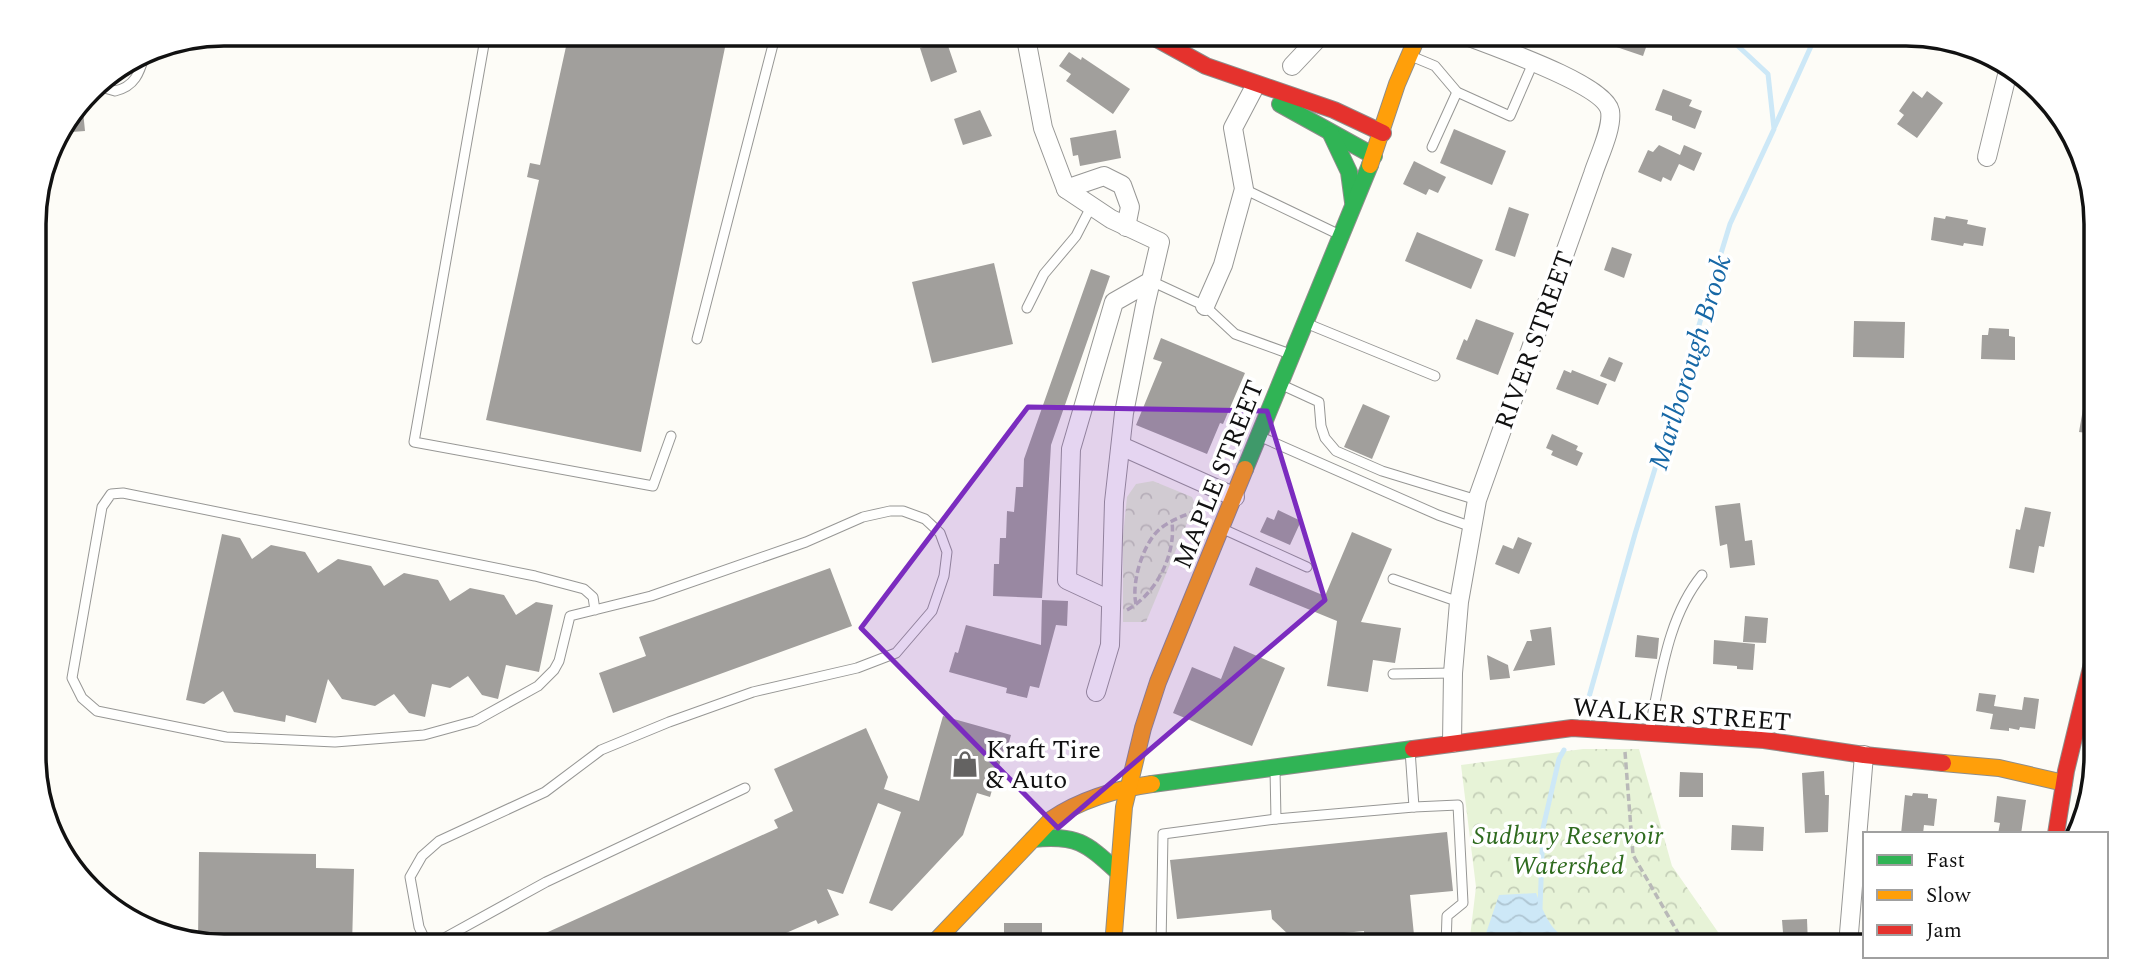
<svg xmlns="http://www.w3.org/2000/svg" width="2129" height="979" font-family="Spectral,serif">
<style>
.park{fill:url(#park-crowns)}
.water{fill:url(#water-waves)}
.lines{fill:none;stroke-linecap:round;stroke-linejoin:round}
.stream{stroke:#cde8f7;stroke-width:5}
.building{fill:#a19f9c}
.lane-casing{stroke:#979795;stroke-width:11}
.street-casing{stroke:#979795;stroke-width:20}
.fast-casing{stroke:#8e8d8b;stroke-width:18}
.slow-casing{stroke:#8e8d8b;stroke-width:18}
.jam-casing{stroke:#8e8d8b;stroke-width:18}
.path{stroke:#b9b9b8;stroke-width:3.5;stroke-dasharray:7 3.5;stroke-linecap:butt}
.lane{stroke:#fffffe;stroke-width:9}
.street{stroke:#fffffe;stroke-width:18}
.fast{stroke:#30b455;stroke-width:16}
.slow{stroke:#ff9f0a;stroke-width:16}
.jam{stroke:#e5322d;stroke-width:16}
.marked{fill:#7b2cbf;fill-opacity:0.2;stroke:#7b2cbf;stroke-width:5;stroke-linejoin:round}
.labels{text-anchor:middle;stroke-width:7;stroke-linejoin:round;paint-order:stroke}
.street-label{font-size:26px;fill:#111;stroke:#fff}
.poi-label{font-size:26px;fill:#111;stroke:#fff;text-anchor:start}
.park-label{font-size:26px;font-style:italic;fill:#2f6b1f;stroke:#fff}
.water-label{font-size:28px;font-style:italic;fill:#1768a6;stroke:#fff}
.rim{fill:none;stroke:#111;stroke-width:3.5}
</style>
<defs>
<pattern id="park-crowns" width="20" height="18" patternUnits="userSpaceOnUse" patternTransform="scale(1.75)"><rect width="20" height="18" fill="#e7f3d7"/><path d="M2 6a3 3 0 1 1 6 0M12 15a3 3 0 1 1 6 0" fill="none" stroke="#c5cfb8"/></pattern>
<pattern id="water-waves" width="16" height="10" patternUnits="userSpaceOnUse" patternTransform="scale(1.75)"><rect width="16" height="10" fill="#cde8f7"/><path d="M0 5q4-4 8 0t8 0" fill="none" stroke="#afc6d3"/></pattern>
</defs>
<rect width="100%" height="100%" fill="#fdfcf7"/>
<g class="park">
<path d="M1153,481L1192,497L1195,504L1146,622H1123V536L1127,497L1136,484Z"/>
<path d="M1583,749H1639L1672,866L1727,945H1469L1476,887L1461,765Z"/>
</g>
<path class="water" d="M1536,893C1562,962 1570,924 1619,945H1482L1499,895Z"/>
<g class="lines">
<g class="stream">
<path d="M1775,126L1817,33"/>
<path d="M1585,711L1635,534L1730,224L1774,129L1768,74L1724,33"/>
<path d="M1540,908L1543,828L1559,759L1564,750"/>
</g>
</g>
<g class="building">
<path d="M569,33H728L641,452L486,420L539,180L527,177L530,163L540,165Z"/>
<path d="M1584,33H1651L1643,56L1584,36Z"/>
<path d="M943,40H946L957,72L931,82L920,48Z"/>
<path d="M1069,52L1081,60L1082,57L1130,89L1113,114L1066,81L1071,74L1059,66Z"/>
<path d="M1663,89L1692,100L1689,106L1702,111L1695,129L1672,120V116L1655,110Z"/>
<path d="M1913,91L1922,98L1927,91L1943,103L1917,138L1897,124L1904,115L1899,111Z"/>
<path d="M82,101L85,131L58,133L69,119Z"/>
<path d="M980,110L992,136L963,145L954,119Z"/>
<path d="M1454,129L1506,151L1492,185L1440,163Z"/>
<path d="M1116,130L1121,158L1080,166L1078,155L1073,156L1070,138Z"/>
<path d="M1659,145L1680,155L1684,145L1702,153L1694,171L1679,164L1671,181L1663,177L1661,182L1638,172L1648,150L1653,152Z"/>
<path d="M1414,161L1446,177L1438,193L1429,189L1426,195L1403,184Z"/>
<path d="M1509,207L1529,214L1515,257L1495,250Z"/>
<path d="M1946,216L1968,220L1967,224L1986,228L1983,246L1964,243L1963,246L1931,240L1934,217L1945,219Z"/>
<path d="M1417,232L1483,260L1471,289L1405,261Z"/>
<path d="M1612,247L1632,254L1624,278L1604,270Z"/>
<path d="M994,263L1013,344L932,363L912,282Z"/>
<path d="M1091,269L1110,276L1051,445L1042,598L993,596L994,564H999L1000,538H1006L1007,511L1014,512L1016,487H1023L1024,459Z"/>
<path d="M1476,319L1514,333L1498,375L1456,359L1464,339L1467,341Z"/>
<path d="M1854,321L1905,322L1904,358L1853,357Z"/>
<path d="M1989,328L2009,329V336L2015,337V360L1981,359L1982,335H1988Z"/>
<path d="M1161,338L1245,373L1223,424L1220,423L1207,454L1136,425L1162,362L1153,359Z"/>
<path d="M1609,357L1623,363L1615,382L1600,376Z"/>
<path d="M1564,370L1571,373L1572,370L1607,384L1598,405L1556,389Z"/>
<path d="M2087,386L2095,387V434L2079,432Z"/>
<path d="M1363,404L1390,416L1372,459L1344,447Z"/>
<path d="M1552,434L1578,446L1576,450L1583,453L1577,466L1551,455L1553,451L1546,448Z"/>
<path d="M1740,503L1745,541L1752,540L1755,565L1730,568L1727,544L1720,546L1715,506Z"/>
<path d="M2025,507L2051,512L2044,547L2039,546L2034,573L2009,568L2016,529L2020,530Z"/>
<path d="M1278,510L1301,521L1290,545L1260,532L1267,517L1274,520Z"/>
<path d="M1352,532L1392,549L1361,622L1401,628L1395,663L1373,660L1368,692L1327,686L1337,621L1249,585L1256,567L1325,596Z"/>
<path d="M222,534L240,538L252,559L271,545L305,552L318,573L338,559L371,566L384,586L404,573L438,580L450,601L470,588L504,595L516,615L536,602L553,605L539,672L506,665L498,699L482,695L468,676L450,688L432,684L425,717L409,713L394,694L375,706L342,699L328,679L316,723L286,715L285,722L234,712L223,691L204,704L186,700Z"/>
<path d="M1518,537L1532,543L1519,574L1495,564L1503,545L1513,549Z"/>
<path d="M830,568L852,626L613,713L599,673L646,656L639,637Z"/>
<path d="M1042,600L1068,601L1067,626L1056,625L1039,688L1030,686L1027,698L1006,693L1007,688L949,672L955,652L958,653L966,625L1041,645Z"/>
<path d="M1745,616L1768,618L1766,643L1743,642Z"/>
<path d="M1551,627L1555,665L1513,671L1527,641H1532L1530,630Z"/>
<path d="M1637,635L1659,638L1657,659L1635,657Z"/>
<path d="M1714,640L1755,644L1753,670L1737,669V666L1713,664Z"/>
<path d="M1234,646L1285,668L1252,746L1173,713L1192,667L1221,679Z"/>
<path d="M1487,655L1508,665L1510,678L1490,680Z"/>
<path d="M1979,693L1996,695L1994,706L2022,710L2024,697L2039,699L2035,729L2020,727L2019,730L2009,728V731L1990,729L1993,714L1976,711Z"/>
<path d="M943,716L1011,735L1007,749H1004L990,797L977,793L963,835L892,911L869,903L901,812L878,803L843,894L827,889L839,915L818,924L816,920L786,933L783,940L771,946H517L778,828L774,820L793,811L774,769L866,728L888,777L884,789L919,801Z"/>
<path d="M1824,771L1825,795H1829L1828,832L1805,833L1802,773Z"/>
<path d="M1680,772L1703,773V797H1679Z"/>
<path d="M1913,793L1928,794V798L1937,799L1934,826L1924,825L1923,834H1901L1905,795L1912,796Z"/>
<path d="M1997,796L2026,800L2021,834H1998L2000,823L1994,822Z"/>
<path d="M1732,825L1764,827L1763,851L1731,850Z"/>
<path d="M1447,832L1453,891L1410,895L1415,945H1365L1364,931L1334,934L1335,945L1292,946L1291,937L1272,919L1271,910L1177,919L1170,860Z"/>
<path d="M199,852L316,854V868L354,869L352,946H223L198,941Z"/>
<path d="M1807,919L1808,945H1784L1782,920Z"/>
<rect x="1004" y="923" width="38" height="23"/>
</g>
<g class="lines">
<defs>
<g id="lane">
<path d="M486,33L414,442L653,486L671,436"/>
<path d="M1411,56L1435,66L1457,92L1510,116L1533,63"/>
<path d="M94,85L115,91C137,86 140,70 146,51"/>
<path d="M1432,147L1457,92"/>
<path d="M1244,189L1340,235"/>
<path d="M1151,281L1205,306L1235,334L1290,354"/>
<path d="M1027,308L1044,274L1076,236L1091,207"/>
<path d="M1308,324L1435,376"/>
<path d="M697,339L776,33"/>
<path d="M1282,385L1319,402L1321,426L1325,438L1336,451L1382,471L1477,500"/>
<path d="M1261,437L1438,515L1472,527"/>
<path d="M1223,529L1307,567"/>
<path d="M1393,579L1459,602"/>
<path d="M1393,674L1453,673"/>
<path d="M1649,731C1661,678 1667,618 1702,575"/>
<path d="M1275,770L1276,819L1414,807L1410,750"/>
<path d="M1414,807L1458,805L1463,903L1447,916L1446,945"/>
<path d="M428,946L419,927L410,877L422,856L439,841L545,792L601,750L669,722L753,692L857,668L896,653L932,611L944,576L947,552L940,533L925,519L903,511H890L863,517L806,542L651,596L570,616L559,661L554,670L538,686L475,721L424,735L335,742L226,737L97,711L82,698L72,678L102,507L111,494L123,493L535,576L584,589L593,597L595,610"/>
<path d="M430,946L546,882L745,788"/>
<path d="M1161,946L1163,834L1276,819"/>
</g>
<g id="street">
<path d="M1025,33L1043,128L1066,189L1111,219L1160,242L1145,306L1124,413L1114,502L1110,645L1096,692"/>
<path d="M1292,66L1323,33"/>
<path d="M1987,157L2008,71"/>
<path d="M1066,189L1104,176L1122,185L1130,207L1126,227"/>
<path d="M1205,306L1223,265L1244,189L1233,128L1253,90"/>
<path d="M1121,446L1235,497"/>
<path d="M1110,600L1067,580L1071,449L1114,302L1151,281"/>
<path d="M1452,743L1453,673L1459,602L1477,500L1593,174C1598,158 1613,128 1610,111C1604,83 1488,45 1459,33"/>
<path d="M1848,945L1864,755"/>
</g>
<g id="fast">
<path d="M1280,104L1374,156"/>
<path d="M1331,134L1349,172L1353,202"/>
<path d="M1245,469L1370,165"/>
<path d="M1152,784L1413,749"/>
<path d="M1033,839C1077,835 1085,842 1117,871"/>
</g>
<g id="slow">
<path d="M1370,165L1397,84L1419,33"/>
<path d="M1943,763L1999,768L2064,783"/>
<path d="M931,946L1052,819C1082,799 1116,789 1152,784"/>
<path d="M1113,946L1124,807L1143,728L1158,682L1245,469"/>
</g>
<g id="jam">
<path d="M1146,33L1206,66L1334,110L1383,133"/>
<path d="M1413,749L1572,728L1764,740L1864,755L1943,763"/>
<path d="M2056,834L2066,771L2095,651"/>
</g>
</defs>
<use href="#lane" class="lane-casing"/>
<use href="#street" class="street-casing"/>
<use href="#fast" class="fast-casing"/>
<use href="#slow" class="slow-casing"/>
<use href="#jam" class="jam-casing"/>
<g class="path">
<path d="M1136,604C1131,583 1143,542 1161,528C1171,520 1183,516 1196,511"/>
<path d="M1127,610C1156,594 1176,555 1172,522"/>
<path d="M1625,752L1633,855L1685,945"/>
</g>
<use href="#lane" class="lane"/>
<use href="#street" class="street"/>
<use href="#fast" class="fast"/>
<use href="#slow" class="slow"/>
<use href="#jam" class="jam"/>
</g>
<path class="marked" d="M1028,407L1267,411L1325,600L1058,828L861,628Z"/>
<defs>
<symbol id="shop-bare" viewBox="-9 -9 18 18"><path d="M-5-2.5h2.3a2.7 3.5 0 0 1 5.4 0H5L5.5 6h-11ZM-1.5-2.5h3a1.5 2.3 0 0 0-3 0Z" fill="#646362" stroke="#fff" stroke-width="2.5" paint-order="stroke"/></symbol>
</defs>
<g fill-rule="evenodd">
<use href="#shop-bare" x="946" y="745" width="38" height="38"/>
</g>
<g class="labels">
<g class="street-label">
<text transform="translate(1534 340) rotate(-70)" y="9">RIVER STREET</text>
<text transform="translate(1218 474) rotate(-68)" y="9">MAPLE STREET</text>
<text transform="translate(1682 714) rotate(4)" y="9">WALKER STREET</text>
</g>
<g class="poi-label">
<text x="986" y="758">Kraft Tire<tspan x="986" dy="30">&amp; Auto</tspan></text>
</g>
<g class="park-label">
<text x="1568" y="844">Sudbury Reservoir<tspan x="1568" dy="30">Watershed</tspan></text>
</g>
<g class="water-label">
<text transform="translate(1689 362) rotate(-73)" y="10">Marlborough Brook</text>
</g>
</g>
<path d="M0 0H2129V979H0ZM224 46H1906A178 178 0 0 1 2084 224V756A178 178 0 0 1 1906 934H224A178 178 0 0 1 46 756V224A178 178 0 0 1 224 46Z" fill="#fff" fill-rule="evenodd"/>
<path class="rim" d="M224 46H1906A178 178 0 0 1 2084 224V756A178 178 0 0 1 1906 934H224A178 178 0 0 1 46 756V224A178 178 0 0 1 224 46Z"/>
<rect x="1863" y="832" width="245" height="126" fill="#ffffff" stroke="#a0a0a0" stroke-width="2"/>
<rect x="1877" y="855" width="35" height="10" fill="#30b455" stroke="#a0a0a0" stroke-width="2"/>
<text x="1926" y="867" font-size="21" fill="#111111">Fast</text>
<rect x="1877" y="890" width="35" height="10" fill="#ff9f0a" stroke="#a0a0a0" stroke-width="2"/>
<text x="1926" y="902" font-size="21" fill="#111111">Slow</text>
<rect x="1877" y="925" width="35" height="10" fill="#e5322d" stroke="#a0a0a0" stroke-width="2"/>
<text x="1926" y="937" font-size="21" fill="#111111">Jam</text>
</svg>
